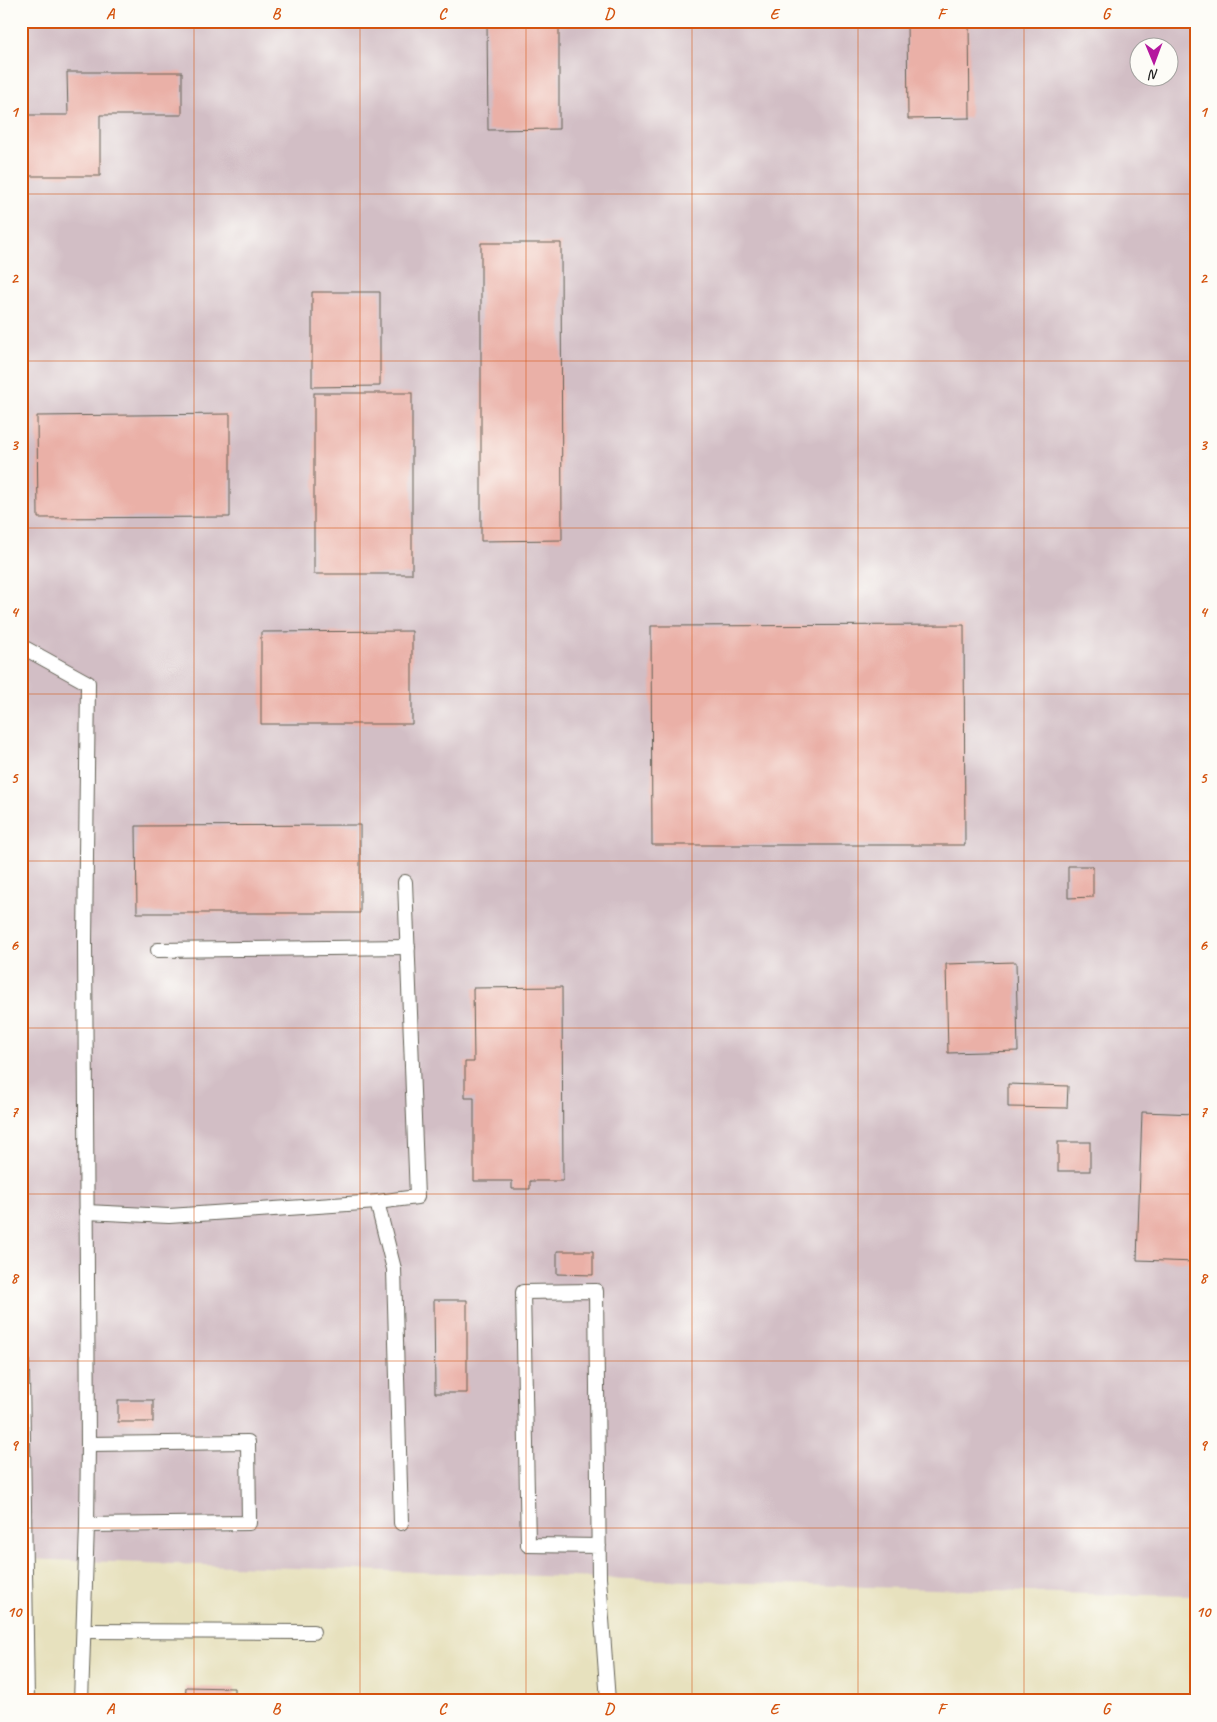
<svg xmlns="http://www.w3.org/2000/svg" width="1217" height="1722" font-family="Caveat,sans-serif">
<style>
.industrial{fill:#d2bec5;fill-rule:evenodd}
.building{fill:#eab0a7}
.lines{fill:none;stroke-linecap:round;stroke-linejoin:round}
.service-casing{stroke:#636155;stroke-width:16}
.service{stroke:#fff;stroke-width:14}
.grid{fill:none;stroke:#d4530e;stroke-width:1;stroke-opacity:0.55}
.neatline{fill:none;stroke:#d4530e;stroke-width:2}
.grid-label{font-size:16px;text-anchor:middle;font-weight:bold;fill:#d4530e}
</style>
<rect width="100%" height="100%" fill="#fdfcf7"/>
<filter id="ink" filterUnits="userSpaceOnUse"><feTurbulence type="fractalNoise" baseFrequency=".02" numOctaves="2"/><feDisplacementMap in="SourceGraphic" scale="10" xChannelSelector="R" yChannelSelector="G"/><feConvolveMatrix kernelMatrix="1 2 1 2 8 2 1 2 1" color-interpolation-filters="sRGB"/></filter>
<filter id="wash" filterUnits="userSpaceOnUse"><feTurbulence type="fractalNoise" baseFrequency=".0096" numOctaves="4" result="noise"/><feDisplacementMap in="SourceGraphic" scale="20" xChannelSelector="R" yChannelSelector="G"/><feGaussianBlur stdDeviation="1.12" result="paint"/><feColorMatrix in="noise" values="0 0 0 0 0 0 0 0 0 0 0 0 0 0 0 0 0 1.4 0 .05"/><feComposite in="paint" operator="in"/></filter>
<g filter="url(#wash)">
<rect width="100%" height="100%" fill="#e7e1be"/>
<path class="industrial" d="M21,21H1196V1596L1086,1594L21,1559ZM1140,48H1170V78H1140Z"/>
<g id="blocks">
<g class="building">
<path d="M487,21H559V129L488,130Z"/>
<path d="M907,21H969L970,118L908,119Z"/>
<path d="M21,24L24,25V53H21Z"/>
<path d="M67,72H182V115H100V176H21V115H68Z"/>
<path d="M481,243H561L562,540L481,541Z"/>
<path d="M312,292H380V386L312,387Z"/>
<rect x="314" y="393" width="98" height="181"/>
<path d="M230,414V517L38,518L37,416Z"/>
<path d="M964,625L965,845H652L651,626Z"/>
<path d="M412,631V724H261V632Z"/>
<path d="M360,825V913H137L136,826Z"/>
<path d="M1068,866H1093V897L1068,898Z"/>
<path d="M1016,962L1018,1051L948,1053L946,964Z"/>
<path d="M562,987L563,1181H530V1189H512V1181H474V1098H465V1062H474L473,988Z"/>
<path d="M1008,1084L1068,1086L1067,1108L1008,1107Z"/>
<path d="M1142,1112L1196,1114V1262L1137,1260Z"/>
<rect x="1058" y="1142" width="32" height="29"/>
<path d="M557,1251H593V1275L557,1274Z"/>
<path d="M434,1300H467V1393H435Z"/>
<rect x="118" y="1400" width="35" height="22"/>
<path d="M186,1687L234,1688V1701H185Z"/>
</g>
</g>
</g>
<g filter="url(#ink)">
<use href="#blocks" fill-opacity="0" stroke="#636155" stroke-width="1"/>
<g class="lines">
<defs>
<g id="service">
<path d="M21,646L88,683L85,942L88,1444L87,1525L81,1701"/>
<path d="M158,950L408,947"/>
<path d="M377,1202L394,1269L401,1523"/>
<path d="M86,1212L169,1216L377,1202L417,1197L405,882"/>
<path d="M21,1311L27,1701"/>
<path d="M87,1525L249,1523L248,1442L88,1444"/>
<path d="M599,1546L528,1545L523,1292L596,1291L599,1578L608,1701"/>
<path d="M84,1631L313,1632"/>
</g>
</defs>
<use href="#service" class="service-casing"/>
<use href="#service" class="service"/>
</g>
</g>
<path class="grid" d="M194,21V1701M360,21V1701M526,21V1701M692,21V1701M858,21V1701M1024,21V1701M21,194H1196M21,361H1196M21,528H1196M21,694H1196M21,861H1196M21,1028H1196M21,1194H1196M21,1361H1196M21,1528H1196"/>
<rect width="1217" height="1722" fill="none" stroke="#fdfcf7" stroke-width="55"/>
<g transform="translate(1154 62) rotate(179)"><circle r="24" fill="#fdfcf7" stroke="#a3a29f"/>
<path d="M0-4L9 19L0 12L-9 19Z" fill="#b5179e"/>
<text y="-8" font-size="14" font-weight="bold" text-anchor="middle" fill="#1c1c1c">N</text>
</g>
<rect x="28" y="28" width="1162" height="1666" class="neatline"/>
<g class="grid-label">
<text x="110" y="19">A</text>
<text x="276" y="19">B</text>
<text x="442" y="19">C</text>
<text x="609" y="19">D</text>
<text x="774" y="19">E</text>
<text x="941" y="19">F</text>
<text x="1106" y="19">G</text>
<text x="14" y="117">1</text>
<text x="1203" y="117">1</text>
<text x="14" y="283">2</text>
<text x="1203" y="283">2</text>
<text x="14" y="450">3</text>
<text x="1203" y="450">3</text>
<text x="14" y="617">4</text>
<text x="1203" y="617">4</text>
<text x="14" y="783">5</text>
<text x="1203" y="783">5</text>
<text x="14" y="950">6</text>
<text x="1203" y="950">6</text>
<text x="14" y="1117">7</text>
<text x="1203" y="1117">7</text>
<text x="14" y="1283">8</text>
<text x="1203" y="1283">8</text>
<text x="14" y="1450">9</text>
<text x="1203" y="1450">9</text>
<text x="14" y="1617">10</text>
<text x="1203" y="1617">10</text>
<text x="110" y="1714">A</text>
<text x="276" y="1714">B</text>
<text x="442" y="1714">C</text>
<text x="609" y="1714">D</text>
<text x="774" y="1714">E</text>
<text x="941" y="1714">F</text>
<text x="1106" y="1714">G</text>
</g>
</svg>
